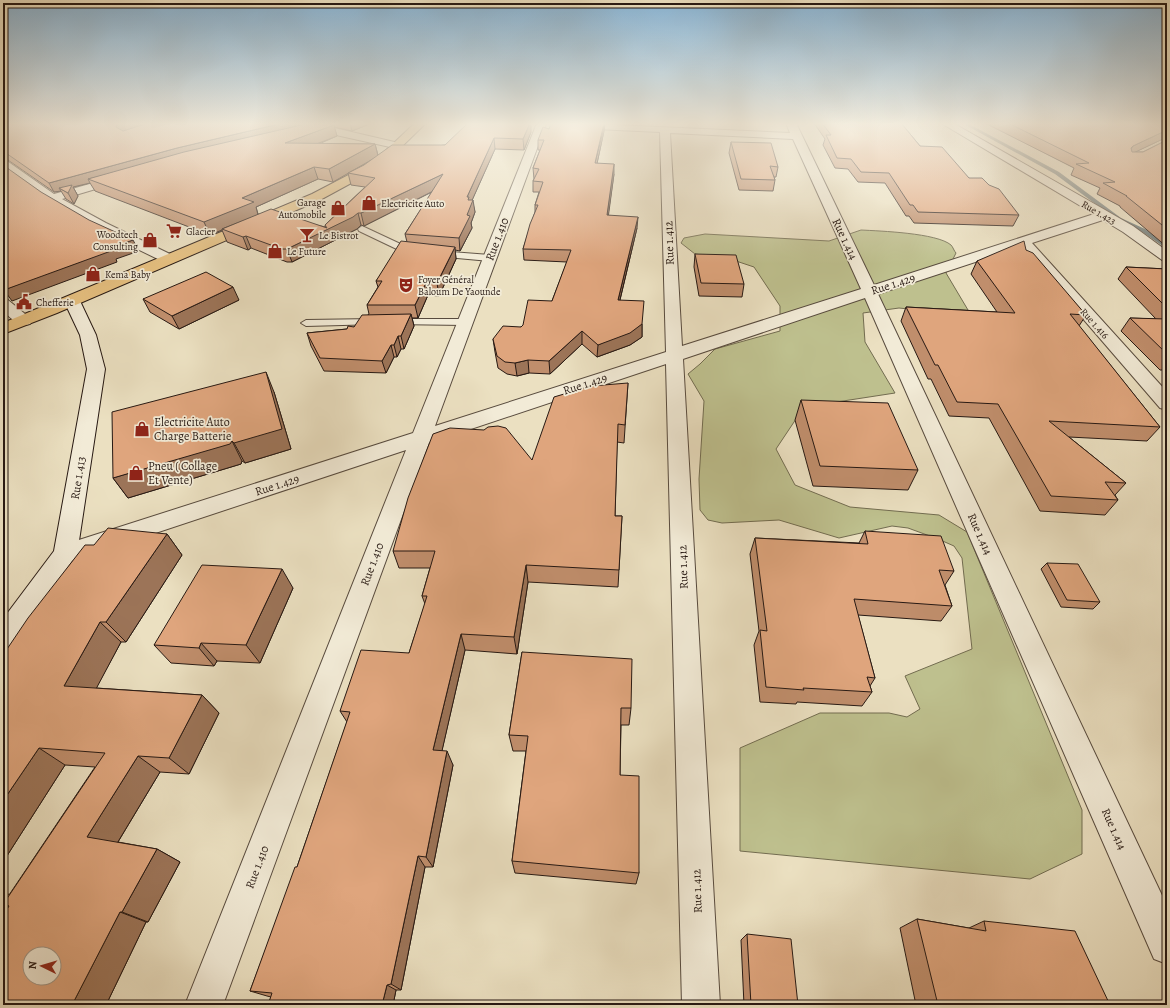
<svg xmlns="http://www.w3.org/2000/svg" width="1170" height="1008" font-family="Alegreya,serif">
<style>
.green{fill:#bec08e;stroke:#726c50}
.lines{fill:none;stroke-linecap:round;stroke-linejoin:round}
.stream{fill:#6d7a79;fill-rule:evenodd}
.lane-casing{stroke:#584b3e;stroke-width:2}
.street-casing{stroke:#584b3e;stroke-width:2}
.secondary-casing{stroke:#271913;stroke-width:2}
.primary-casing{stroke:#271913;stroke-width:2}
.lane{fill:#f2ebd7;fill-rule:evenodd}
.street{fill:#f2ebd7;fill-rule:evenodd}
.secondary{fill:#f2ebd7;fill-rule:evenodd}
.primary{fill:#e6c080;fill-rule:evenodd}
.wall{fill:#c08e6c;stroke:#271913;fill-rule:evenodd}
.shaded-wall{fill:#9c7458;stroke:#271913}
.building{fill:#dfa57d;stroke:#271913;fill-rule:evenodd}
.labels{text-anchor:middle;stroke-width:3.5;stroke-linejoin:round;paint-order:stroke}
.far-poi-label{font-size:10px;fill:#271913;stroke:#f2ebd7;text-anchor:start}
.far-street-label{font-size:10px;fill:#271913;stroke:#f2ebd7}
.street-label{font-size:12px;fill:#271913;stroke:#f2ebd7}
.poi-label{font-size:12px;fill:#271913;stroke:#f2ebd7;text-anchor:start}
</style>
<rect width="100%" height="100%" fill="#ebe0c1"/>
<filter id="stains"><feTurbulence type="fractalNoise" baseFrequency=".005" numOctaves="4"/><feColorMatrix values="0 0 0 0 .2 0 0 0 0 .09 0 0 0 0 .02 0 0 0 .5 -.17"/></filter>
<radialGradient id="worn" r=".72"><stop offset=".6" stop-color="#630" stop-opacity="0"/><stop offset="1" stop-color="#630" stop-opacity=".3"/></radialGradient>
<path class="green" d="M861,230C880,231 937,233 951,245C953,247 954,251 956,253L946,273L968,310L966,315L899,308L863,313L865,342L895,393L804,407L776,449L795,485L850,507L939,515L967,532L1082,810V854L1030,879L740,851V748L820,713H889L907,717L920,709L905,676L972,649L962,558L954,546L938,539L908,528L892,526L839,538L779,520L722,523L708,520L700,510L699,479L704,401L688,374L700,364L715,349L780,331V306L754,267L730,259L695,254L681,243L684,238L705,234L829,241Z"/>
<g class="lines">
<path class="stream" d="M962,123H967L1059,172L1121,218L1145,229L1167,244V249L1141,231L1117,220L1055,174Z"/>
<defs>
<g id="lane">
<path d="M362,226L409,248L419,250L420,252L416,255L403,252L359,231L358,229Z"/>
<path d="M438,251L490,255L494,258L490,261L435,256L434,254Z"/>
<path d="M375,319L379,320L380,322L379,324L306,326L301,323L306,320Z"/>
<path d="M395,319H465L470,322L465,325L391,324L390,322L391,320Z"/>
</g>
<g id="street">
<path d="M298,123H313L403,144L404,146L399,149L318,131L300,125Z"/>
<path d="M537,123L546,124L435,426L666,352L660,132L574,128L571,127L569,125L570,123L790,133L786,123H796L874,285L1094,214L941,123H953L1133,226L1167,251V261L1162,260L1123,232L1103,220L1032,243L1167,392V410L1160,408L1021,247L878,294L1167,906V964L1154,959L865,298L683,359L720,1005H682L666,364L429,443L223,1005H185L406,450L65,563L57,561L53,554L57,547L413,433ZM670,133L793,139L861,289L682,346Z"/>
<path d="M3,160L7,161L54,194L118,176H126L128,178L126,180L62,199L106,223L174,256L176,259L174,262L169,263L164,262L96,229L48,201L3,168Z"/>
<path d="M3,298L8,300L30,318L32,321L30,324C18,327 11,318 3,311Z"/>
</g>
<path id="secondary" d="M72,296L77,298L80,301L96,335L105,369L77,554L12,647L3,651V619L54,551L87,369L80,335L64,301L67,298Z"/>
<path id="primary" d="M415,123H426L388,160L366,175L320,200L57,313L3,334V323L312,194L358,170L380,156Z"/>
</defs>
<use href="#lane" class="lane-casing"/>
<use href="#street" class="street-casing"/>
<use href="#secondary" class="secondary-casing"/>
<use href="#primary" class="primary-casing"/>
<use href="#lane" class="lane"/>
<use href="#street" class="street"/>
<use href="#secondary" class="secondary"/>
<use href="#primary" class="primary"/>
</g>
<g class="wall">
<path d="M3,123L301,125L310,123H372L352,131L334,127L337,136L319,144H375L378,155L531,132L524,150L495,149L472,200L475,212L471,223L472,228L460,251L455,250L456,259L439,296L428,295L418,318H412L414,326L404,349H401L397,357H394L386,373L324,371L311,346L307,333L347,329L354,327L369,314L367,305L378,287L376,281L407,242L405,234L432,192L364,226L361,225L357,229L292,262H287L251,248L248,250L227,242L222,230L210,235L95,191L90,183L73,187L78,196L74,204L66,199L61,191L54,192L8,160L3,159ZM375,157L364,165L348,173L351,185L365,187L325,225L326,227L258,214L256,207L318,179L333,182Z"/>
<path d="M605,123L604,131L597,163L614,174L608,215L637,228L620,300L642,324V337L630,345L597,357L582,344L550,374L529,373L517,376L507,374L498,368L495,352L493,339L521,327L552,301L567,262L524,260L523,249L535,212V205L539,192H533V181L534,179L533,168L540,150H538V140L549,129Z"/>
<path d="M814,123H901L920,146L969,178L1019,215L1013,226L914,223L909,216H906L885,183L858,182L848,169L835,168L823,145L825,139Z"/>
<path d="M985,123H1167V137L1135,152H1143L1167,140V247L1120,207V206L1097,194L1100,188L1071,175L1074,168Z"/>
<path d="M731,142L778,167L776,177H774L775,180L773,191L739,190L729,153Z"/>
<path d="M1026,250L1086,315L1079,326L1160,427L1147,441L1069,437L1126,483L1115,495L1118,500L1105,515L1040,511L989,418L949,416L931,379H928L901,321L906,307L997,312L971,274L977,261Z"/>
<path d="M695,254L744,284L742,297L699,296L694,267Z"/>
<path d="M1126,267L1167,269V370H1160L1121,331L1130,318L1156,319L1118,279Z"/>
<path d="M143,299L239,300L179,329L150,312Z"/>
<path d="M628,383L624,443L617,442L615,516H622L618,587L528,582L517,654L465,650L442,750L453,765L433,867H425L401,990H396L393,1005H268L271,997L267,996L250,991L297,867L347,722L340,711L409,653L425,604L422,596L430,568H399L393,551L532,460Z"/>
<path d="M274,392L291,449L245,463L242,461L241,464L128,498L113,478Z"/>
<path d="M801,400L918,470L908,490L813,486L795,420Z"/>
<path d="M865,531L954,571L945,585L952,606L941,621L858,615L875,678L870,686L872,692L862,706L797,702L796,704L760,702L754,645L759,631L750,554L755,538L859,543Z"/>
<path d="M167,534L182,555L126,642H121L96,688L202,695L219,713L189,774L160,772L118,842L157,849L180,862L148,922H146L106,1005H3L9,895L95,767L65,765L3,862L94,545Z"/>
<path d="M1047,563L1100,602L1093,609L1061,607L1041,569Z"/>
<path d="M293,588L260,663L217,661L214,666L171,663L154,645Z"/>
<path d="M522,652L631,708L629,725H621L620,775L639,873L636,884L515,873L512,861L526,751H513L509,735Z"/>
<path d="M917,919L969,928L984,921L1110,1005H916L900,928Z"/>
<path d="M747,934L798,1005H744L741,940Z"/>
</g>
<g class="shaded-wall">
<path d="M118,123H151L123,132L116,127Z"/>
<path d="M283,123H300L302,128L88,179L90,183L73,187L78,196L74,204L68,193L59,188L61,191L54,192L49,183L177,148Z"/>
<path d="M350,123H372L352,131Z"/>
<path d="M530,123H531V132L524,150L523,139Z"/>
<path d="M605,123L604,131L595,173V163Z"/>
<path d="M334,125L337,136L288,155L285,143Z"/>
<path d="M1167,130V137L1127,156L1133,146Z"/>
<path d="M494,138L495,149L470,205L473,200L475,212L471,223L472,228L460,251L459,238L467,215V197Z"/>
<path d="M375,144L378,156L333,182L329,169Z"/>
<path d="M614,164V174L607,226V215Z"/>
<path d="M314,167L318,179L256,207L258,215L222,229V230L210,235L204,222L242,198Z"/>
<path d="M443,174L445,185L364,226L361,213Z"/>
<path d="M358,213L361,225L357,229L292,262L287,249Z"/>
<path d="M638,217L637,228L617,312L618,300Z"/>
<path d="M246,236L251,248L248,250L243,237Z"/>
<path d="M133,240L139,251L116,259L117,262L12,301L4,290L105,250Z"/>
<path d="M455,247L456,259L439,296L437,283Z"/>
<path d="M426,283L428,295L418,318L415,305Z"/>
<path d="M233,287L239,300L179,329L172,316Z"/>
<path d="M411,314L414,326L404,349L401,336Z"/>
<path d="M642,324V337L630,345L597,357L598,345Z"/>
<path d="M582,331V344L550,374L549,361Z"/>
<path d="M398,336L401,349L397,357L394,345Z"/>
<path d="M391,345L394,357L386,373L382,361Z"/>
<path d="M528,360L529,373L517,376L515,363Z"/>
<path d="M266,372L274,392L291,449L245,463L234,443Z"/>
<path d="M232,441L242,461L241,464L128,498L113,478Z"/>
<path d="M167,534L182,555L126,642L106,622Z"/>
<path d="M526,565L528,582L517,654L514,637Z"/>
<path d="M282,569L293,588L260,663L246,645Z"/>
<path d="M100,622L121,642L88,704L64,686Z"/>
<path d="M461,634L465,650L439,764L433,750Z"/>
<path d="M201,643L217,661L214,666L199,648Z"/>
<path d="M202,695L219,713L189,774L169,758Z"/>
<path d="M39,748L65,765L3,862V801Z"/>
<path d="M447,751L453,765L433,867L426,857Z"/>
<path d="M138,756L160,772L113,850L87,837Z"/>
<path d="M157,849L180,862L148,922L122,912Z"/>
<path d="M418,856L425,867L401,990L391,984Z"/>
<path d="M3,892L13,896L3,912Z"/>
<path d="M120,912L146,922L106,1005H72Z"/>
<path d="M387,985L396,990L393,1005H382Z"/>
</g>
<g class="building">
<path d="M3,123H118L116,127L123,131L148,123H283L177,148L49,183L3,151Z"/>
<path d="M310,123H325L334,125L285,143L375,144L329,169L314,167L242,198L254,202L204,222L88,179L184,152Z"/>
<path d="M468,123H530L523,139L494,138L467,197H469L468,200H473L467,215L470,216L459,238L405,234L443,174L361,213H358L353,217L287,249H282L246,236L243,237L222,229L271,209L327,228L325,225L375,178L348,173L364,165L392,145H445Z"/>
<path d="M551,123H604L595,163L614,164L607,215L638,217L618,300L644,301L642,324L630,333L598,345L582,331L549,361L528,360L515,363L505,362L497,356L493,339L503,326L521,327L523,325L528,300L552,301L571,250L523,249L530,224L538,205H535L543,182L533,181L539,169L533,168L544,140H538L543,127L549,129Z"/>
<path d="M822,123H901L920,146L942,147L969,178H982L989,185L999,189L1019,215L918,212L913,205H910L889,173L861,172L851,159L837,158L826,135H831Z"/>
<path d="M1008,123H1167V130L1133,146L1131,148L1132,152H1143L1167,140V229L1126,196H1127L1103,183L1115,182L1076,164L1089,163Z"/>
<path d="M731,142L771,143L778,167L770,166L775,180L741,179Z"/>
<path d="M3,165L41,192L89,220L133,240L105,250L111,251L4,290L3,289Z"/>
<path d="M72,185L68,193L59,188Z"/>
<path d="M401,241L455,247L437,283H426L415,305H367L382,281H376Z"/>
<path d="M1024,241L1026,250L1033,253L1086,315L1070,314L1160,427L1049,421L1126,483L1105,482L1118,500L1051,496L998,404L957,402L938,365H935L906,307L1015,313L977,261Z"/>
<path d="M695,254L736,255L744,284L701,283Z"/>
<path d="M1126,267L1167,269V308Z"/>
<path d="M206,272L233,287L172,316L143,299Z"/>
<path d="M411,314L401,336H398L394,345H391L382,361L320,358L307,333L347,329L348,326L354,327L362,315Z"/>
<path d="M1130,318L1167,319V354Z"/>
<path d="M266,372L282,429L234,443L232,441L230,444L113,478L112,412Z"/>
<path d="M628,383L625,425L618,424L615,516H622L619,570L526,565L514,637L461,634L433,750L447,751L426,857L418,856L391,984L387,985L382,1005H268L272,993L250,991L295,867H297L350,712L340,711L361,650L409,653L427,596H422L435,551H393L408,498L433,434L450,428L484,430L488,427L498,426L506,428L532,460L554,397L591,386Z"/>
<path d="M801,400L888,403L918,470L820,466Z"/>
<path d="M108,528L167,534L106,622H100L64,686L202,695L169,758L138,756L87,837L157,849L122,912H120L72,1005H3V916L9,906L4,903L105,753L39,748L3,801V655L28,618L85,545H94ZM30,954H54V978H30Z"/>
<path d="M865,531L941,536L954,571L939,570L952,606L854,599L875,678L867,677L872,692L803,688L804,690L766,687L760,630L767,631L755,538L868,544Z"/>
<path d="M1047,563L1078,564L1100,602L1067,600Z"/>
<path d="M202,565L282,569L246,645L201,643L199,648L154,645Z"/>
<path d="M522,652L632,659L631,708H621L620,775L639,776V873L512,861L528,736L509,735Z"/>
<path d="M917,919L986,931L984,921L1075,931L1110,1005H938Z"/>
<path d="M747,934L791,939L798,1005H751Z"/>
</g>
<linearGradient id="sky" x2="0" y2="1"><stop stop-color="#89b6d7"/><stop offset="0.47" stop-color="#f6f1e3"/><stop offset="1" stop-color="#f6f1e3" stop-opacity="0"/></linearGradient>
<rect width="1170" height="264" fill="url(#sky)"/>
<defs>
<symbol id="shop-bare" viewBox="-9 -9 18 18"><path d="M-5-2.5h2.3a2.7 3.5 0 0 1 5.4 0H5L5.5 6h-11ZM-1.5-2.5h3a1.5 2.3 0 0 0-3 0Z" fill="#8f2418" stroke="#f2ebd7" stroke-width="2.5" paint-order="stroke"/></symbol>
<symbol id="supermarket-bare" viewBox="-9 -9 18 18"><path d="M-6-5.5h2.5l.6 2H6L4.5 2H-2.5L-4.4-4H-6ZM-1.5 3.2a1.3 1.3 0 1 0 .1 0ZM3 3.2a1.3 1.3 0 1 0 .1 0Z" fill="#8f2418" stroke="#f2ebd7" stroke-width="2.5" paint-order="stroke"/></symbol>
<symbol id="bar-bare" viewBox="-9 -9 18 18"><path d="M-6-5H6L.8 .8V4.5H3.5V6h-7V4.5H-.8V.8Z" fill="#8f2418" stroke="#f2ebd7" stroke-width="2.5" paint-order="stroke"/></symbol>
<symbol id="theatre-bare" viewBox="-9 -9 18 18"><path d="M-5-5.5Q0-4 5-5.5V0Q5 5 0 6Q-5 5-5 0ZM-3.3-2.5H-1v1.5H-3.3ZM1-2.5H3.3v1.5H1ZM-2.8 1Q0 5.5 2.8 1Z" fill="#8f2418" stroke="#f2ebd7" stroke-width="2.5" paint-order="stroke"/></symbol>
<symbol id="civic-bare" viewBox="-9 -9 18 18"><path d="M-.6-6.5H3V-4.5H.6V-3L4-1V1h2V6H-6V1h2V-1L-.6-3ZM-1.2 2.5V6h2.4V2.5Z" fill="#8f2418" stroke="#f2ebd7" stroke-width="2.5" paint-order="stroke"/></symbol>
</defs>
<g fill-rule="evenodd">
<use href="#shop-bare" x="358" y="192" width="22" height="22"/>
<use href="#shop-bare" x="327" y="197" width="22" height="22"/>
<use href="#supermarket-bare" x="163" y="220" width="22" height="22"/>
<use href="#bar-bare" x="296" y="224" width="22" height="22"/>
<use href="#shop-bare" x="139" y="229" width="22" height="22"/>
<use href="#shop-bare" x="264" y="240" width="22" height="22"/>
<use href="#shop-bare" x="82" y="263" width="22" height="22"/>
<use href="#theatre-bare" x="395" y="274" width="22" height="22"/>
<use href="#civic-bare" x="13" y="291" width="22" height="22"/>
<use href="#shop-bare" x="131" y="418" width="22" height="22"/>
<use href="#shop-bare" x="125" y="462" width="22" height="22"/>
</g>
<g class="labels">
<g class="far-poi-label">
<text x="326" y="206" text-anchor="end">Garage<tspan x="326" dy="12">Automobile</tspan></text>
<text x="381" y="207">Electricite Auto</text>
<text x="186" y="235">Glacier</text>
<text x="138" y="238" text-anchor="end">Woodtech<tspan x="138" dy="12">Consulting</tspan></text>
<text x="319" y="239">Le Bistrot</text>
<text x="287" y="255">Le Future</text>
<text x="105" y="278">Kema Baby</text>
<text x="418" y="283">Foyer Général<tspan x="418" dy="12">Baloum De Yaounde</tspan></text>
<text x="36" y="306">Chefferie</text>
</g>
<g class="far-street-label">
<text transform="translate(1099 212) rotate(30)" y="4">Rue 1.423</text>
<text transform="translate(1095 323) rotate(48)" y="4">Rue 1.416</text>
</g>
<g class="street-label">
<text transform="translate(497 239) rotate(-69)" y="4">Rue 1.410</text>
<text transform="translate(845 239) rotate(65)" y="4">Rue 1.414</text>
<text transform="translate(669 243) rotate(-92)" y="4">Rue 1.412</text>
<text transform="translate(893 284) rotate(-18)" y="4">Rue 1.429</text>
<text transform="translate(585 384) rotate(-18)" y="4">Rue 1.429</text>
<text transform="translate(78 478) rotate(-81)" y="4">Rue 1.413</text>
<text transform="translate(277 485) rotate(-18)" y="4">Rue 1.429</text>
<text transform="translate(980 534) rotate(66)" y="4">Rue 1.414</text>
<text transform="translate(372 564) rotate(-69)" y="4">Rue 1.410</text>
<text transform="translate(683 567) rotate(-92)" y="4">Rue 1.412</text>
<text transform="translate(1114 829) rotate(66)" y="4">Rue 1.414</text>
<text transform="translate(257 867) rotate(-69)" y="4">Rue 1.410</text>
<text transform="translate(697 891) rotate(-92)" y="4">Rue 1.412</text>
</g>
<g class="poi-label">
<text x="154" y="426">Electricite Auto<tspan x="154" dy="14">Charge Batterie</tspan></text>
<text x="148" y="470">Pneu ( Collage<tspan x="148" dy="14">Et Vente)</tspan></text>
</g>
</g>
<rect width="1170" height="1008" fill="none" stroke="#ebe0c1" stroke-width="16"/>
<rect x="4" y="4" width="1162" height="1000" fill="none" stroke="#271913" stroke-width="2"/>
<rect x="8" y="8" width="1154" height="992" fill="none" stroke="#271913"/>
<g transform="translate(42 966) rotate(275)"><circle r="19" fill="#f2ebd7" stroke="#a19789"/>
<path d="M0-3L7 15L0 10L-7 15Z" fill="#8f2418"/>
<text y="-6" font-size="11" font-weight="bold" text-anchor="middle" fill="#271913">N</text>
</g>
<rect width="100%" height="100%" filter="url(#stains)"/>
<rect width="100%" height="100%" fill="url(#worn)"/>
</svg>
